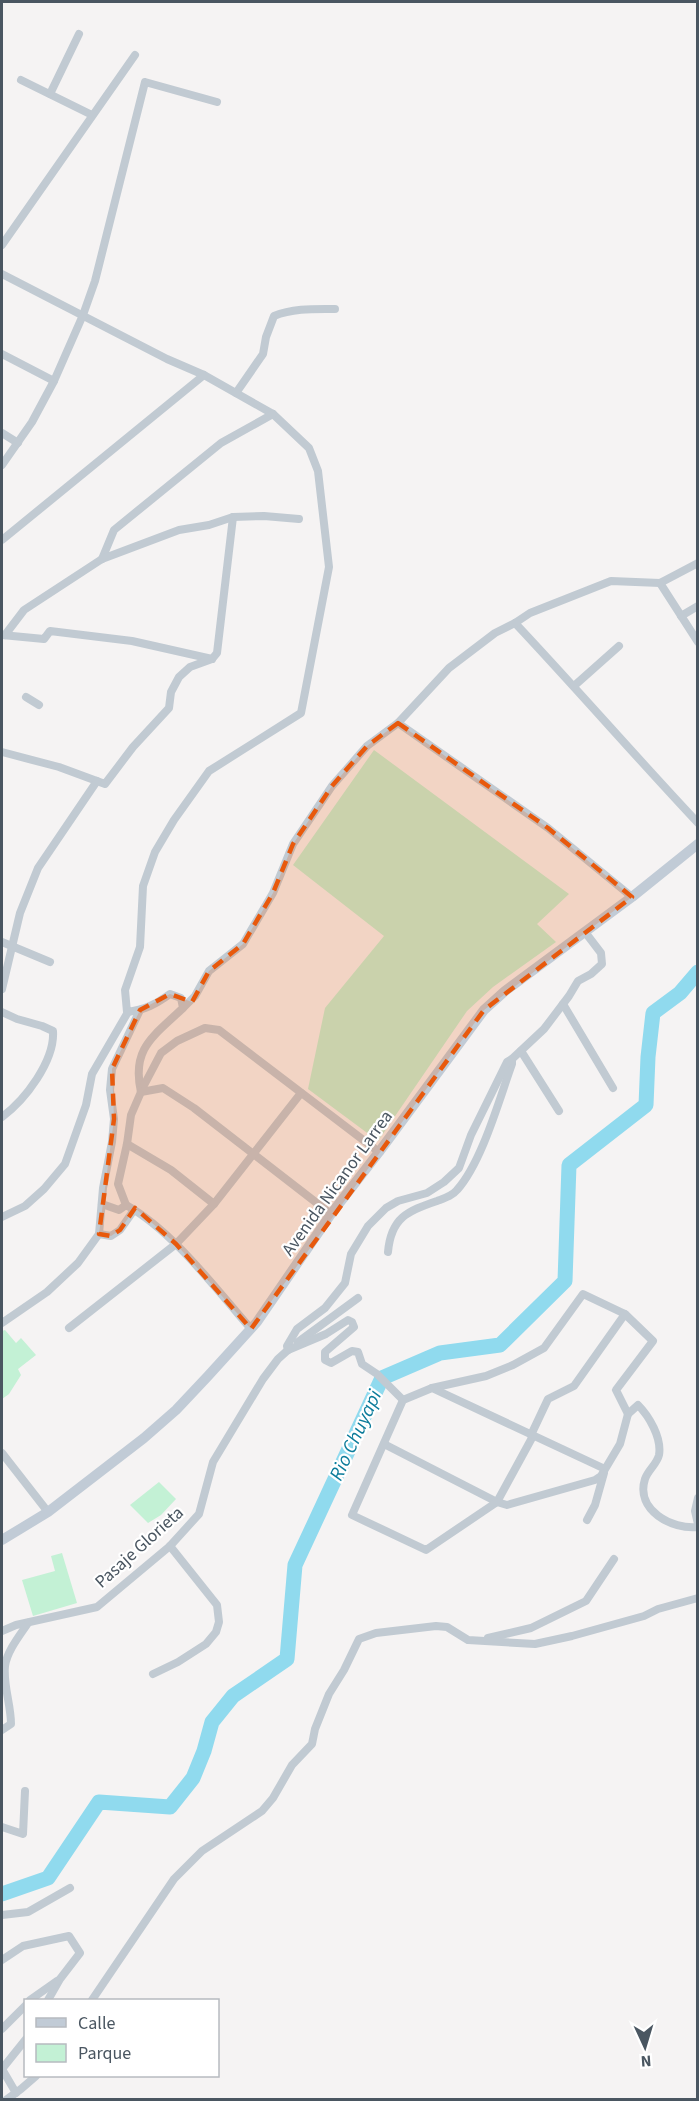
<svg xmlns="http://www.w3.org/2000/svg" width="699" height="2101" font-family="'Source Sans 3',sans-serif">
<style>
.green{fill:#c3f1d5}
.lines{fill:none;stroke-linecap:round;stroke-linejoin:round}
.river{stroke:#90daee;stroke-width:15}
.minor{stroke:#c1cad2;stroke-width:8}
.secondary{stroke:#c1cbd6;stroke-width:10}
.marked{fill:#e8590c;fill-opacity:0.2;stroke:#e8590c;stroke-width:4.5;stroke-dasharray:12 8;stroke-linejoin:round}
.labels{text-anchor:middle;stroke-width:4.5;stroke-linejoin:round;paint-order:stroke}
.street-label{font-size:18px;fill:#4a5661;stroke:#fff}
.water-label{font-size:20px;font-style:italic;fill:#0c7c9b;stroke:#fff}
</style>
<rect width="100%" height="100%" fill="#f5f3f3"/>
<g class="green">
<path d="M374,750L569,894L537,924L556,942L493,987L467,1011L378,1141L308,1089L325,1008L384,936L293,865Z"/>
<path d="M5,1330L16,1343L21,1338L36,1355L18,1369L21,1375L9,1394L2,1399V1331Z"/>
<path d="M159,1482L176,1499L161,1515L148,1523L130,1505Z"/>
<path d="M62,1553L77,1603L33,1616L22,1580L55,1571L51,1556Z"/>
</g>
<g class="lines">
<path class="river" d="M2,1894L48,1878L99,1802L170,1807L193,1778L204,1751L212,1722L233,1696L287,1659L295,1565L382,1378L440,1353L500,1345L565,1281L569,1165L646,1105L648,1057L653,1013L680,993L698,972"/>
<g class="minor">
<path d="M21,80L92,115"/>
<path d="M50,94L79,34"/>
<path d="M2,245L135,55"/>
<path d="M2,274L167,359L204,375L273,414L309,448L318,471L329,567L301,713L209,771L174,820L155,852L143,886L140,947L125,990L127,1012C145,1010 156,1004 170,994L181,998L183,1008C154,1036 131,1048 141,1092"/>
<path d="M2,354L54,381"/>
<path d="M236,393L263,354L266,337L274,316C293,308 315,309 335,309"/>
<path d="M2,433L18,443"/>
<path d="M2,465L32,422L54,381L83,315L95,281L145,82L217,102"/>
<path d="M2,540L204,375"/>
<path d="M102,559L114,530L221,443L273,414"/>
<path d="M660,583L698,642"/>
<path d="M681,616L698,606"/>
<path d="M515,623C577,689 636,757 698,823"/>
<path d="M2,635L44,639L50,631L132,641L212,659"/>
<path d="M5,635L24,610L102,559L179,530L209,525L233,517L264,516L299,519"/>
<path d="M574,686L619,646"/>
<path d="M26,697L39,705"/>
<path d="M398,723L548,828L632,897"/>
<path d="M2,752L59,767L105,784L133,747L169,708L171,692L179,677L190,667L212,659L217,653L233,517"/>
<path d="M2,942L50,962"/>
<path d="M2,989L20,913L38,868L97,781"/>
<path d="M563,1004L613,1088"/>
<path d="M183,1008L195,996L209,971L243,944L273,893L293,844L332,786L367,746L398,723L449,668L495,633L515,623L530,613L611,581L660,583L698,563"/>
<path d="M2,1012L17,1019L42,1026L53,1031C55,1061 25,1100 2,1117"/>
<path d="M521,1051L559,1111"/>
<path d="M141,1091L161,1053L177,1041L205,1028L219,1030L379,1152"/>
<path d="M127,1144L171,1170L214,1204"/>
<path d="M102,1204L119,1210L126,1205C173,1231 215,1288 251,1329"/>
<path d="M126,1205L118,1184L127,1144L131,1115L141,1092L163,1088L194,1108L331,1214"/>
<path d="M2,1217L25,1206L44,1189L65,1164L86,1105L92,1074L128,1012"/>
<path d="M99,1234L111,1236L120,1230L134,1210"/>
<path d="M388,1252C391,1218 407,1211 437,1201C445,1198 452,1196 457,1190C482,1162 499,1100 512,1064V1059L544,1029L569,996L578,981L591,974L602,964L601,953L585,932"/>
<path d="M2,1323L47,1292L78,1263L99,1234L103,1188L112,1142L114,1119L110,1090L112,1069L140,1010"/>
<path d="M69,1328L176,1244L214,1204L301,1093"/>
<path d="M298,1342L358,1298"/>
<path d="M288,1350L287,1346L297,1329L325,1308L345,1283L351,1254L368,1226L386,1208L398,1201L427,1193L444,1182L459,1168L471,1135L507,1062L512,1059"/>
<path d="M432,1388L486,1376L513,1365L544,1348L583,1294L625,1314"/>
<path d="M531,1435L548,1399L574,1386L625,1314L653,1341L616,1390L628,1414"/>
<path d="M384,1444L497,1502L533,1436"/>
<path d="M2,1453L48,1512"/>
<path d="M605,1469L432,1388L403,1400L352,1515L426,1550L497,1502L507,1505L595,1480L601,1476L620,1444L628,1414L638,1405C649,1416 662,1438 659,1455C657,1464 648,1470 645,1479C635,1510 672,1530 698,1527"/>
<path d="M698,1498L695,1511L698,1524"/>
<path d="M587,1520L595,1505L604,1473"/>
<path d="M2,1631L16,1625L97,1607L170,1546L199,1514L213,1462L263,1379L278,1359L288,1350L326,1334L348,1320L352,1322L354,1327L325,1352V1360L331,1363L352,1351L358,1352L362,1364L377,1374L403,1400"/>
<path d="M488,1638L531,1628L586,1601L614,1559"/>
<path d="M153,1674L178,1662L206,1644L216,1632L219,1622L217,1605L170,1546"/>
<path d="M2,1730L11,1724C11,1705 3,1685 5,1666C7,1651 20,1635 28,1623"/>
<path d="M2,1827L23,1834L25,1791"/>
<path d="M2,1915L28,1912L70,1888"/>
<path d="M2,1960L23,1946L69,1936L80,1953L60,1979L48,2000"/>
<path d="M30,2000L57,1981"/>
<path d="M92,2000L174,1879L202,1851L262,1811L273,1798L292,1765L312,1744L315,1729L329,1694L344,1670L359,1639L376,1633L436,1626L447,1627L468,1640L535,1644L572,1636L644,1616L658,1609L698,1598"/>
<path d="M2,2029L26,2005"/>
<path d="M2,2069L26,2039"/>
<path d="M2,2069L16,2093"/>
<path d="M6,2100L21,2089L36,2076"/>
</g>
<path class="secondary" d="M2,1540L48,1512L144,1438L176,1410L208,1376L257,1322L331,1214L379,1152L484,1010L505,991L632,897L698,844"/>
</g>
<path class="marked" d="M398,723L548,828L632,897L484,1010L251,1329L176,1244L135,1208L120,1230L111,1236L99,1234L114,1119L112,1069L140,1010L170,994L192,1002L209,971L243,944L273,893L293,844L332,786L367,746Z"/>
<g class="labels">
<g class="street-label">
<text transform="translate(337 1183) rotate(-54)" y="6">Avenida Nicanor Larrea</text>
<text transform="translate(139 1547) rotate(-42)" y="6">Pasaje Glorieta</text>
</g>
<g class="water-label">
<text transform="translate(355 1435) rotate(-65)" y="7">Rio Chuyapi</text>
</g>
</g>
<rect width="699" height="2101" fill="none" stroke="#4a5661" stroke-width="6"/>
<rect x="24" y="1999" width="195" height="78" fill="#ffffff" stroke="#b7bbc0" stroke-width="1.5"/>
<rect x="36" y="2018" width="30" height="9" fill="#c1cbd6" stroke="#b7bbc0" stroke-width="1.5"/>
<text x="78" y="2029" font-size="18" fill="#4a5661">Calle</text>
<rect x="36" y="2044" width="30" height="18" fill="#c3f1d5" stroke="#b7bbc0" stroke-width="1.5"/>
<text x="78" y="2059" font-size="18" fill="#4a5661">Parque</text>
<g transform="translate(645 2047) rotate(176)" stroke="#ffffff" stroke-width="4.5" paint-order="stroke">
<path d="M0-4.5L10 22L0 15L-10 22Z" fill="#4a5661"/>
<text y="-9" font-size="16" font-weight="bold" text-anchor="middle" fill="#4a5661">N</text>
</g>
</svg>
